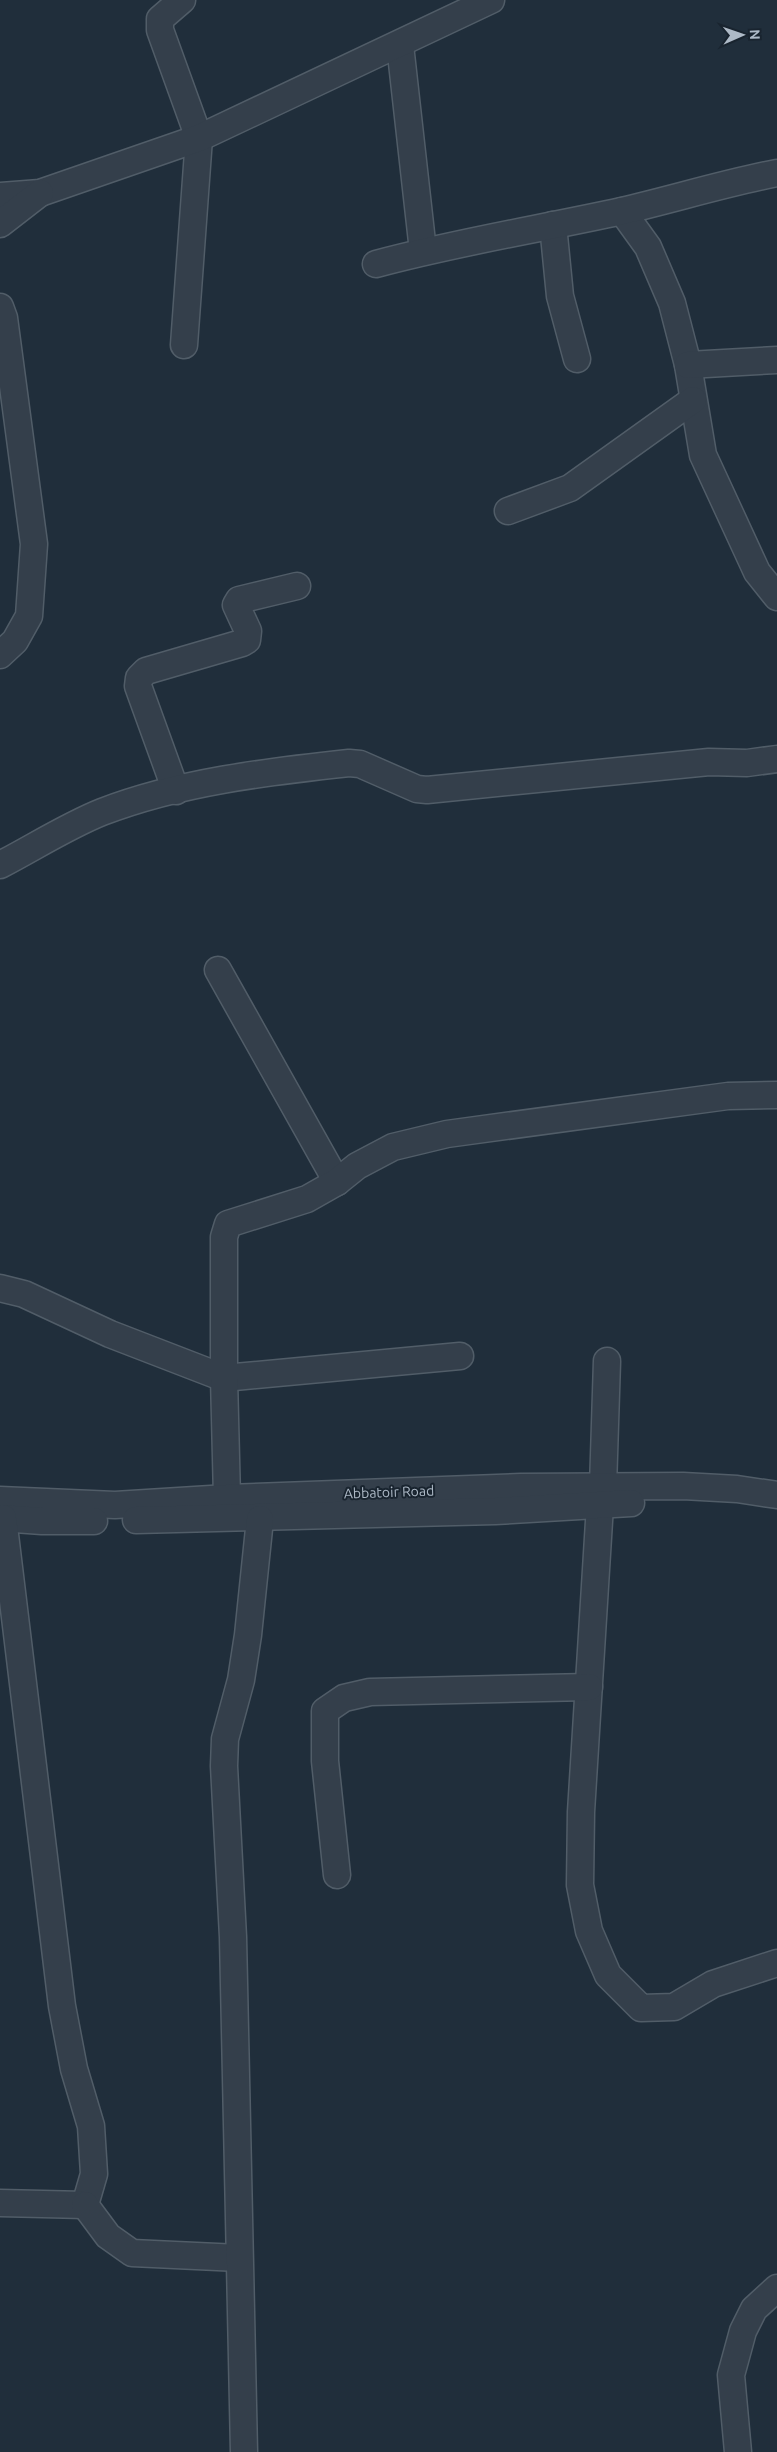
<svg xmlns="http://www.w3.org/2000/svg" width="777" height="2452" font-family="Ubuntu,sans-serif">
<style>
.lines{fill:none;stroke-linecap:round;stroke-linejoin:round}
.minor-casing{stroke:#515d68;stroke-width:29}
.minor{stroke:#343f4b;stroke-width:26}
.labels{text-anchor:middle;stroke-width:4;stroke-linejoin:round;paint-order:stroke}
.street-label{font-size:14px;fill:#aebac7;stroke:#19242f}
</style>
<rect width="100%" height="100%" fill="#202e3b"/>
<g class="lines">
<defs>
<g id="minor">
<path d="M182,0L160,19V30L199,138L184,345"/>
<path d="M400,45L423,251"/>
<path d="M0,196L40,193L199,138L491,0"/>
<path d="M622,211L648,247L672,303L688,365L703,455L757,572L777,597"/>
<path d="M0,224L40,193"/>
<path d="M553,225L560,296L577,359"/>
<path d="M376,264C457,242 540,229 622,211C674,199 725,183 777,173"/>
<path d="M0,307L4,318L34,544L29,616L15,641L0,655"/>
<path d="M688,365L777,360"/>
<path d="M508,511L570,488L693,400"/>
<path d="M176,791L138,686L139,678L146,671L242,643L247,640L248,631L236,605L239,600L297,586"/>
<path d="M0,865C33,848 67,826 102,812C180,782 266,772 349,763L360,764L417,789L427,790L709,762L747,763L777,759"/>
<path d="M218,970L337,1182"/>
<path d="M0,1288L24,1294L110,1334L224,1378L460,1356"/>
<path d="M603,1487L607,1361"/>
<path d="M227,1498L224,1378V1237L228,1224L307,1199L337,1182L357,1166L393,1147L447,1134L728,1096L777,1095"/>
<path d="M0,1500L115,1505L227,1498L521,1487L683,1486L737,1489L777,1495"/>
<path d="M600,1505L581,1812L580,1885L589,1931L608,1975L641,2008L674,2007L713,1984L777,1963"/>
<path d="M0,1518L42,1521H94"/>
<path d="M3,1518L62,2006L74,2069L91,2126L94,2174L85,2205"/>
<path d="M136,1520L495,1511L631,1503"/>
<path d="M337,1875L325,1761V1711L344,1698L370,1692L589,1687"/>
<path d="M0,2203L85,2205"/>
<path d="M85,2205L108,2236L132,2253L239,2258"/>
<path d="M244,2452L233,1937L224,1766L225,1739L241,1680L248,1635L260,1519"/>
<path d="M738,2452L731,2375L743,2331L754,2309L777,2288"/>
</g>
</defs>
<use href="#minor" class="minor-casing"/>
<use href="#minor" class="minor"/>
</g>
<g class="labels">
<g class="street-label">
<text transform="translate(389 1492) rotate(-2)" y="5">Abbatoir Road</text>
</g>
</g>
<g transform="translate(742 35) rotate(88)" stroke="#19242f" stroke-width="4" paint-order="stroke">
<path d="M0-4L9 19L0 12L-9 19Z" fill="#aebac7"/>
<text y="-8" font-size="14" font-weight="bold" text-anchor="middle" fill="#aebac7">N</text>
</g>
</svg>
